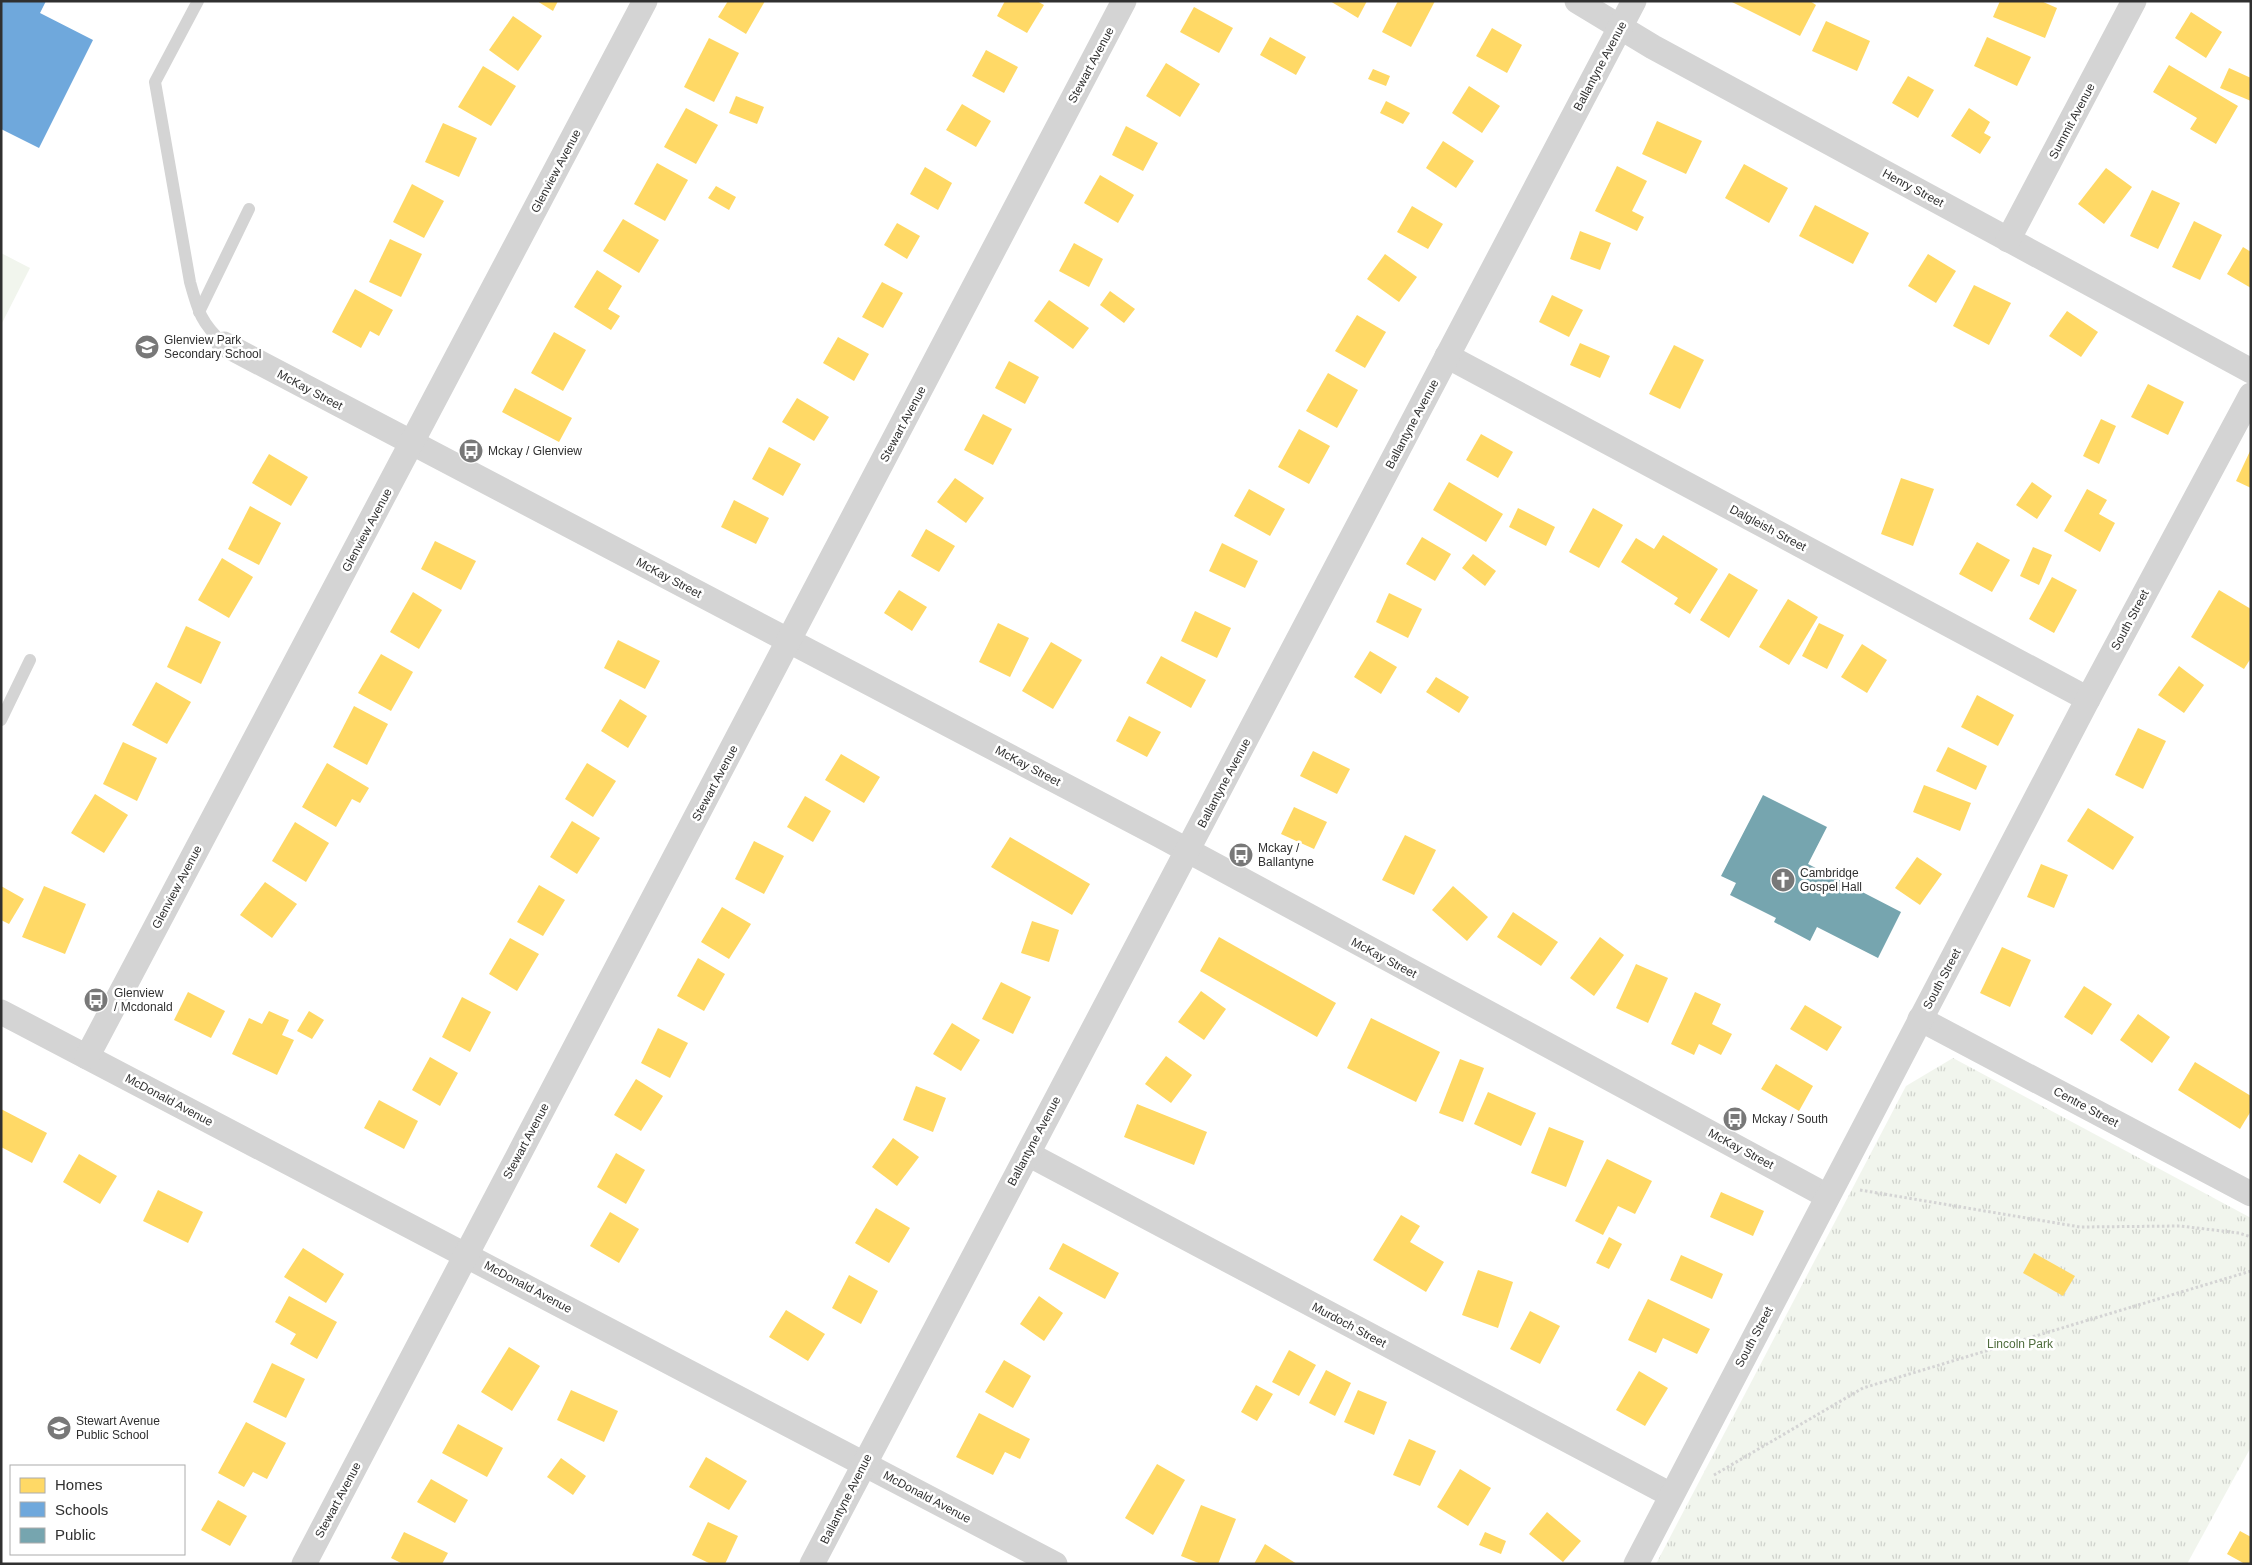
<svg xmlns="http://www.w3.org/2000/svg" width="2252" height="1565" font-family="Helvetica,sans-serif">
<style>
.green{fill:#f1f5ed}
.park{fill:url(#park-tufts)}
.homes{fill:#ffd966}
.schools{fill:#6fa8dc}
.public{fill:#76a5af}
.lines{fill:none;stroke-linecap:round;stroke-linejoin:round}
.path{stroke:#d4d4d4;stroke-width:3;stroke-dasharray:2.5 2.5;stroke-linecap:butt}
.service{stroke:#d4d4d4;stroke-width:12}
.minor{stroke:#d4d4d4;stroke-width:25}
.labels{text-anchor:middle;stroke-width:5;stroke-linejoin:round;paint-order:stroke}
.street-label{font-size:12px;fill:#303030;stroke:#fff}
.poi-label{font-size:12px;fill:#303030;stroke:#fff;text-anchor:start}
.park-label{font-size:12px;fill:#4f6c3d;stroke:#fff}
</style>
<defs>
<pattern id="park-tufts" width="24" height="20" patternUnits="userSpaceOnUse" patternTransform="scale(1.25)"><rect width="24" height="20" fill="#f1f5ed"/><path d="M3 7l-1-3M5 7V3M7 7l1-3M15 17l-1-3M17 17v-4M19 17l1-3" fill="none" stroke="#cfd2cc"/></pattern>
</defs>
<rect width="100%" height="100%" fill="#fff"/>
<path class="green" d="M1,253L30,268L1,325Z"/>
<path class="park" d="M1953,1058L2251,1218V1447L2187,1564H1656L1906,1086Z"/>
<g class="homes">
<path d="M537,1H558L553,11Z"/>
<path d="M728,1H765L746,34L718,17Z"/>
<path d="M1005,1H1037L1044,5L1027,33L997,16Z"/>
<path d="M1330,1H1367L1358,18Z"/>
<path d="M1398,1H1435L1411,47L1382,32Z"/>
<path d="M1730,1H1810L1816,5L1800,36Z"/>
<path d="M2000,1H2041L2057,8L2045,38L1993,17Z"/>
<path d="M1194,7L1233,28L1219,53L1180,32Z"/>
<path d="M2191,12L2222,32L2206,58L2175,38Z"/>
<path d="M513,16L542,36L518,71L489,50Z"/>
<path d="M1826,21L1870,41L1857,71L1812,51Z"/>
<path d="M1492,28L1522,45L1507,73L1476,56Z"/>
<path d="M1270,37L1306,57L1296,75L1260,55Z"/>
<path d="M1987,37L2031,57L2017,86L1974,66Z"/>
<path d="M709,38L739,53L714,102L684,87Z"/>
<path d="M986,50L1018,67L1004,93L972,76Z"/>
<path d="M1166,63L1200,84L1180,117L1146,96Z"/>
<path d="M2169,65L2238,106L2216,144L2190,129L2197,118L2153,92Z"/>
<path d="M483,66L516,86L491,126L458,107Z"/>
<path d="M2229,68L2251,78V101L2220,88Z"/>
<path d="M1373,69L1390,76L1386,86L1368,79Z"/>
<path d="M1908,76L1934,90L1918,118L1892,103Z"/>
<path d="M1469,86L1500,106L1482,133L1452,113Z"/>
<path d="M736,96L764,107L757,124L729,113Z"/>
<path d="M1386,101L1410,113L1403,124L1380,113Z"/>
<path d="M962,104L991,121L976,147L946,130Z"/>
<path d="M686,108L718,125L696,164L664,147Z"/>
<path d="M1969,108L1990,122L1984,133L1991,137L1980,154L1951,136Z"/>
<path d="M1657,121L1702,141L1686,174L1642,154Z"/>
<path d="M443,123L477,138L459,177L425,162Z"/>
<path d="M1126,126L1158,143L1143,171L1112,155Z"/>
<path d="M1443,141L1474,161L1456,188L1426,168Z"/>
<path d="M657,163L688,180L665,221L634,204Z"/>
<path d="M1744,164L1788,188L1769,223L1725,198Z"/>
<path d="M1617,166L1647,181L1632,211L1644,217L1637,231L1595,211Z"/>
<path d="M925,167L952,183L938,210L910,194Z"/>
<path d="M2106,168L2132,187L2104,224L2078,204Z"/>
<path d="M1100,175L1134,195L1118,223L1084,203Z"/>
<path d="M412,184L444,201L424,238L393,222Z"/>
<path d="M716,186L736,197L729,210L708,198Z"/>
<path d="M2152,190L2180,203L2158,249L2130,236Z"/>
<path d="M1815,205L1869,233L1853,264L1799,236Z"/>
<path d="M1412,206L1443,224L1428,249L1397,232Z"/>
<path d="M623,219L659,240L639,273L603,251Z"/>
<path d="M2194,221L2222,235L2200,280L2172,267Z"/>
<path d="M897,223L920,236L907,259L884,245Z"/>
<path d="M1580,231L1611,243L1600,270L1570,259Z"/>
<path d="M390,239L422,254L401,297L369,282Z"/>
<path d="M1074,243L1103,259L1089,287L1059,271Z"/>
<path d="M2243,247L2251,252V288L2227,274Z"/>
<path d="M1385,254L1417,277L1399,302L1367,279Z"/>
<path d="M1928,254L1956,271L1936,303L1908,286Z"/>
<path d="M597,270L622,286L608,309L620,316L611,330L574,307Z"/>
<path d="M882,282L903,293L883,328L862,317Z"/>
<path d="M1974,285L2011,303L1989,345L1953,326Z"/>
<path d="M355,289L393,310L379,336L370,331L361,348L332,332Z"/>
<path d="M1110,291L1135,309L1124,323L1100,305Z"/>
<path d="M1552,295L1583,310L1569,337L1539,322Z"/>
<path d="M1049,300L1089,328L1073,349L1034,321Z"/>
<path d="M2067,311L2098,332L2081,357L2049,336Z"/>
<path d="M1357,315L1386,332L1365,368L1335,351Z"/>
<path d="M554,332L586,350L563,391L531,373Z"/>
<path d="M838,337L869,354L854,381L823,363Z"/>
<path d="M1580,343L1610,356L1600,378L1570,365Z"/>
<path d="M1674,345L1704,360L1680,409L1649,394Z"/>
<path d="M1009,361L1039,377L1025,404L995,388Z"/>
<path d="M1328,373L1358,390L1337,428L1306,411Z"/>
<path d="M2148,384L2184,402L2168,435L2131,417Z"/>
<path d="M515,388L572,418L559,442L502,412Z"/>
<path d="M797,398L829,417L814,441L782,422Z"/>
<path d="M983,414L1012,429L993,465L964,450Z"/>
<path d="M2101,419L2116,426L2099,464L2083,456Z"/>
<path d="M1299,429L1330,446L1309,484L1278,467Z"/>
<path d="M1481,434L1513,452L1498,478L1466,460Z"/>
<path d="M769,447L801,464L783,496L752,479Z"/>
<path d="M2251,449V488L2236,481Z"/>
<path d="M269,454L308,477L291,506L252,483Z"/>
<path d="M955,478L984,498L966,523L937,502Z"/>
<path d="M1901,478L1934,489L1913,546L1881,534Z"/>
<path d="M1449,482L1503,514L1486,542L1433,510Z"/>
<path d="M2032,482L2052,496L2037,519L2016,505Z"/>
<path d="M1249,489L1285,509L1270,536L1234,516Z"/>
<path d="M2087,489L2107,500L2099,514L2115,523L2100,552L2064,531Z"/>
<path d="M734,500L769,518L756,544L721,527Z"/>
<path d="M250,506L281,523L259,565L228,549Z"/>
<path d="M1518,508L1555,527L1546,546L1509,527Z"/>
<path d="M1593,508L1623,525L1599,568L1569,552Z"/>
<path d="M926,529L955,546L939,572L911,556Z"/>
<path d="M1663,535L1718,569L1690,614L1674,604L1678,598L1621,562L1636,538L1654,549Z"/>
<path d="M1422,537L1451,554L1435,581L1406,564Z"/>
<path d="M435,541L476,561L461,590L421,569Z"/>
<path d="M1977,542L2010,560L1992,592L1959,574Z"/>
<path d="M1222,543L1258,561L1245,588L1209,571Z"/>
<path d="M2033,547L2052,555L2039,585L2020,576Z"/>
<path d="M1473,554L1496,571L1485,586L1462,568Z"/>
<path d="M222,558L253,577L229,618L198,600Z"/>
<path d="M1729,573L1758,590L1729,638L1700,620Z"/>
<path d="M2052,577L2077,590L2054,633L2029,619Z"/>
<path d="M899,590L927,607L912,631L884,613Z"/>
<path d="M2219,590L2251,609V658L2244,669L2191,637Z"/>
<path d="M413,592L442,610L419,649L390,632Z"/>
<path d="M1389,593L1422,609L1408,638L1376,622Z"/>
<path d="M1788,599L1818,617L1789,665L1759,647Z"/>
<path d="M1195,611L1231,628L1217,658L1181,641Z"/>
<path d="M998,623L1029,638L1010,677L979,662Z"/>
<path d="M1819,623L1844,635L1827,669L1802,656Z"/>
<path d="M186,626L221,642L201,684L167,667Z"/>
<path d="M618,640L660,661L645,689L604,668Z"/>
<path d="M1051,642L1082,660L1053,709L1022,691Z"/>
<path d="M1862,644L1887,660L1867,693L1841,677Z"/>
<path d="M1370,651L1397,667L1381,694L1354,677Z"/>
<path d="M381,654L413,672L391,711L358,693Z"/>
<path d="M1161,656L1206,680L1191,708L1146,683Z"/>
<path d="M2179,666L2204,685L2184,713L2158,695Z"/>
<path d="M1436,677L1469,697L1459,713L1426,692Z"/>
<path d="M156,682L191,702L167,744L132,725Z"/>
<path d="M1977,695L2014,715L1998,746L1961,727Z"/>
<path d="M620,699L647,716L628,748L601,731Z"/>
<path d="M354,706L388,724L367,765L333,747Z"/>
<path d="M1129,716L1161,732L1147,757L1116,741Z"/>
<path d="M2138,728L2166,741L2143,789L2115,775Z"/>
<path d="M123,742L157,758L137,801L103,784Z"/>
<path d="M1948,747L1987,766L1976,790L1936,771Z"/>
<path d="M1313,751L1350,769L1337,794L1300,776Z"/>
<path d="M841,754L880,777L864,803L825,780Z"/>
<path d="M327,763L369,788L360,803L352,799L336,827L302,807Z"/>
<path d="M587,763L616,781L593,817L565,799Z"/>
<path d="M1924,785L1971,803L1960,831L1913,812Z"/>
<path d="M95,794L128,815L104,853L71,833Z"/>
<path d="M805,796L831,811L813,842L787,827Z"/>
<path d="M1294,807L1327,822L1314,849L1281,834Z"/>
<path d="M2088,808L2134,837L2113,870L2067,841Z"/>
<path d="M572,821L600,838L577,874L550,857Z"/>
<path d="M295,822L329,843L306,882L272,861Z"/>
<path d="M1405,835L1436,850L1414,895L1382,880Z"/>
<path d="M1010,837L1090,884L1072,915L991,867Z"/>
<path d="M754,841L784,856L764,894L735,879Z"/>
<path d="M1917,857L1942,874L1920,905L1895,888Z"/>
<path d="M2041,864L2068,875L2054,908L2027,897Z"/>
<path d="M265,882L297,904L272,938L240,915Z"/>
<path d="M539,885L565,900L543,936L517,922Z"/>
<path d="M1,886L24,899L9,924L1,920Z"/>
<path d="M44,886L86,904L65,954L22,937Z"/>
<path d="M1453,886L1488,917L1467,941L1432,910Z"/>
<path d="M722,907L751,924L729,959L701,942Z"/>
<path d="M1513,912L1558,942L1541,966L1497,937Z"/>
<path d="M1032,921L1059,930L1049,962L1021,953Z"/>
<path d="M1219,937L1336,1003L1317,1037L1200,971Z"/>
<path d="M1600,937L1624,955L1594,996L1570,978Z"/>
<path d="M510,938L539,954L517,991L489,974Z"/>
<path d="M2002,947L2031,960L2010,1007L1980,993Z"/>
<path d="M698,958L725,974L704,1011L677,996Z"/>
<path d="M1636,964L1668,978L1648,1023L1616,1008Z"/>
<path d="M1001,982L1031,997L1013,1034L982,1019Z"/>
<path d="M2084,986L2112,1004L2092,1035L2064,1017Z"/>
<path d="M1201,991L1226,1009L1204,1040L1178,1022Z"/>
<path d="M188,992L225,1011L211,1038L174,1020Z"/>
<path d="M1695,992L1721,1004L1712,1024L1732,1034L1721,1055L1699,1044L1694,1055L1671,1044Z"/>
<path d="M462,997L491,1012L470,1052L442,1037Z"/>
<path d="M1805,1005L1842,1027L1827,1051L1790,1029Z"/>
<path d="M269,1011L289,1020L282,1035L294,1040L277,1075L232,1054L249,1018L262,1024Z"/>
<path d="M309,1011L324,1020L312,1039L297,1031Z"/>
<path d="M2138,1014L2170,1037L2152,1063L2120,1040Z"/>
<path d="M1371,1018L1440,1052L1416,1102L1347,1068Z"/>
<path d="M952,1023L980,1040L961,1071L933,1054Z"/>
<path d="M658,1028L688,1043L670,1078L641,1063Z"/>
<path d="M1166,1056L1192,1075L1171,1103L1145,1084Z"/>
<path d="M430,1057L458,1073L440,1106L412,1090Z"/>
<path d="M1460,1059L1484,1068L1463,1122L1439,1113Z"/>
<path d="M2195,1062L2251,1096V1111L2240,1129L2178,1090Z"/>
<path d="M1776,1064L1813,1086L1799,1111L1761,1089Z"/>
<path d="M636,1079L663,1096L641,1131L614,1115Z"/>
<path d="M916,1086L946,1098L933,1132L903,1120Z"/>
<path d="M1488,1092L1536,1113L1521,1146L1474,1124Z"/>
<path d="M379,1100L418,1121L404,1149L364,1128Z"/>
<path d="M1137,1104L1207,1132L1194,1165L1124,1137Z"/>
<path d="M1,1109L47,1133L32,1163L1,1147Z"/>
<path d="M1549,1127L1584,1141L1566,1187L1531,1173Z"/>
<path d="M893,1138L919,1157L897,1186L872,1167Z"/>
<path d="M616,1153L645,1170L626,1204L597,1187Z"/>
<path d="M79,1154L117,1176L100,1204L63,1182Z"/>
<path d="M1607,1159L1652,1181L1635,1214L1618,1206L1603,1235L1575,1221Z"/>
<path d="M158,1190L203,1212L188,1243L143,1221Z"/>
<path d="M1721,1192L1764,1211L1753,1236L1710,1217Z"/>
<path d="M876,1208L910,1228L889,1263L855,1243Z"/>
<path d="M610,1212L639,1229L619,1263L590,1246Z"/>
<path d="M1401,1215L1420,1226L1410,1242L1444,1262L1426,1292L1373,1260Z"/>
<path d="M1609,1237L1622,1244L1609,1269L1596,1263Z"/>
<path d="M1063,1243L1119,1273L1105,1299L1049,1269Z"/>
<path d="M303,1248L344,1274L326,1303L284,1277Z"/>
<path d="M2034,1253L2075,1276L2063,1296L2023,1273Z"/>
<path d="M1681,1255L1723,1274L1712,1299L1670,1280Z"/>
<path d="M1478,1270L1513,1282L1498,1328L1462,1315Z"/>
<path d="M849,1275L878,1291L861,1324L832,1308Z"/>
<path d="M289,1296L337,1322L317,1359L290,1344L296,1334L275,1322Z"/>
<path d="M1039,1296L1063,1313L1044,1341L1020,1324Z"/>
<path d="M1648,1299L1710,1329L1697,1354L1663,1338L1656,1353L1628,1340Z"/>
<path d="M786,1310L825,1334L808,1361L769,1337Z"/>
<path d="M1530,1311L1560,1326L1540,1364L1510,1349Z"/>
<path d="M509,1347L540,1366L512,1411L481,1392Z"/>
<path d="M1289,1350L1316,1365L1299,1396L1272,1382Z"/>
<path d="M1004,1360L1031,1376L1013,1408L985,1392Z"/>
<path d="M272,1363L305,1379L286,1418L253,1402Z"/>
<path d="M1326,1370L1351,1383L1335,1416L1309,1403Z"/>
<path d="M1639,1371L1668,1388L1645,1426L1616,1410Z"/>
<path d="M1256,1385L1273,1394L1257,1421L1241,1412Z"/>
<path d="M571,1390L618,1411L604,1442L557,1420Z"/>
<path d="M1358,1390L1387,1402L1374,1435L1344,1422Z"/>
<path d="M979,1413L1030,1439L1020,1459L1005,1452L993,1475L956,1457Z"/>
<path d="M246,1422L286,1443L267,1479L253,1472L244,1487L218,1473Z"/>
<path d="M458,1424L503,1448L487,1477L442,1453Z"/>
<path d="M1409,1439L1436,1451L1420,1486L1393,1475Z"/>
<path d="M706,1457L747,1481L729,1510L689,1487Z"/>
<path d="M561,1458L586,1476L573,1495L547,1477Z"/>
<path d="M1157,1464L1185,1480L1153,1535L1125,1518Z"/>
<path d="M1460,1469L1491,1488L1468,1526L1437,1507Z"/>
<path d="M431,1479L468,1500L455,1523L417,1502Z"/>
<path d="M218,1500L247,1516L230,1546L201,1530Z"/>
<path d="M1201,1505L1236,1519L1218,1564H1201L1181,1556Z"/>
<path d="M1547,1512L1581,1541L1563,1562L1529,1534Z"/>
<path d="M708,1522L738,1536L725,1564H711L692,1555Z"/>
<path d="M2240,1531L2251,1537V1564H2245L2227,1554Z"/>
<path d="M404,1532L448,1553L442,1564H403L391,1558Z"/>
<path d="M1485,1532L1506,1541L1501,1554L1479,1545Z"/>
<path d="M1265,1544L1297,1564H1254Z"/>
</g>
<path class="schools" d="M1,1H46L40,13L93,40L39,148L1,129Z"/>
<path class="public" d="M1763,795L1827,827L1808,864L1901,912L1878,958L1817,927L1810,941L1774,922L1776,918L1730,895L1736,883L1721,876Z"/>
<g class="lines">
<g class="path">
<path d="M1860,1190L2080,1227L2180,1226L2239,1233L2251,1237"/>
<path d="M1714,1475L1863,1388L2251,1271"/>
</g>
<g class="service">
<path d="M198,1L155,82L190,282C198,311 201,323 224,344"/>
<path d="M199,312L249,209"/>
<path d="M1,720L30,660"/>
</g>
<g class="minor">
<path d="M1577,1L1653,47L2251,371"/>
<path d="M2008,240L2134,1"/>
<path d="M224,344L1159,835L1827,1196"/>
<path d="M1447,356L2088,699"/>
<path d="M1,1012L1055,1564"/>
<path d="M1920,1019L2251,1194"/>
<path d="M87,1057L645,1"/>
<path d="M1028,1154L1671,1495"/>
<path d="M304,1564L1124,1"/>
<path d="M812,1564L1634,1"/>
<path d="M1636,1564L2088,699L2251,395"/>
</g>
</g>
<defs>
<symbol id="school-disc" viewBox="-11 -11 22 22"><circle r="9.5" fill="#787878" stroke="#fff"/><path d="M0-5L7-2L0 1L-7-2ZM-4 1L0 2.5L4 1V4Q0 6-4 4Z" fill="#fff"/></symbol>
<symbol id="bus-disc" viewBox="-11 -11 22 22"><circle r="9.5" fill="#787878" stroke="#fff"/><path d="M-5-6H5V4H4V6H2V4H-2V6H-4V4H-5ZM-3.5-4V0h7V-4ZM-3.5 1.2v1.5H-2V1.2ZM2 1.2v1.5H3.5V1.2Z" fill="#fff"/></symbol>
<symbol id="church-disc" viewBox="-11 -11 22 22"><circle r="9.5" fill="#787878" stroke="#fff"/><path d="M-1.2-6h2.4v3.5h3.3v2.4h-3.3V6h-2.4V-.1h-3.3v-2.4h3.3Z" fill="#fff"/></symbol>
</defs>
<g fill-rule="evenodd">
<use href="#school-disc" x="133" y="333" width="28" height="28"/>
<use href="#bus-disc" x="457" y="437" width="28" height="28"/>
<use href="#bus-disc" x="1227" y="841" width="28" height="28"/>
<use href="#church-disc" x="1769" y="866" width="28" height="28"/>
<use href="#bus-disc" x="82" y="986" width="28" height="28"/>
<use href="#bus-disc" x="1721" y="1105" width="28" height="28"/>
<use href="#school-disc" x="45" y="1414" width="28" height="28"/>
</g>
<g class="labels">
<g class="street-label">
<text transform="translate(1091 65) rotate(-62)" y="4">Stewart Avenue</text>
<text transform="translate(1600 66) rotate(-62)" y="4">Ballantyne Avenue</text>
<text transform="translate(2072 121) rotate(-62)" y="4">Summit Avenue</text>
<text transform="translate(556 171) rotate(-62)" y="4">Glenview Avenue</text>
<text transform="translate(1913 188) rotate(28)" y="4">Henry Street</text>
<text transform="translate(310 390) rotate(28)" y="4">McKay Street</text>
<text transform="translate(903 424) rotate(-62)" y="4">Stewart Avenue</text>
<text transform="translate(1412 424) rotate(-62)" y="4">Ballantyne Avenue</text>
<text transform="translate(1768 528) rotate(28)" y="4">Dalgleish Street</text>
<text transform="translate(367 530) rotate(-62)" y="4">Glenview Avenue</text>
<text transform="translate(669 578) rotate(28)" y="4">McKay Street</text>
<text transform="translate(2130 620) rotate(-62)" y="4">South Street</text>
<text transform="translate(1028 766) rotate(28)" y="4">McKay Street</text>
<text transform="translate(715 783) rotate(-62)" y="4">Stewart Avenue</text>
<text transform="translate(1224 783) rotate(-62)" y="4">Ballantyne Avenue</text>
<text transform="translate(177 887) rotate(-62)" y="4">Glenview Avenue</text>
<text transform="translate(1384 958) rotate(28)" y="4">McKay Street</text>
<text transform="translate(1942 979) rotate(-62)" y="4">South Street</text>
<text transform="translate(169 1100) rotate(28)" y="4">McDonald Avenue</text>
<text transform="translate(2086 1107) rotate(28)" y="4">Centre Street</text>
<text transform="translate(526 1141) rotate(-62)" y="4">Stewart Avenue</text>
<text transform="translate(1034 1141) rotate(-62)" y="4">Ballantyne Avenue</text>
<text transform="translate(1741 1149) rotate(28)" y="4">McKay Street</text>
<text transform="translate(528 1287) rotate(28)" y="4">McDonald Avenue</text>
<text transform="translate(1349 1325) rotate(28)" y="4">Murdoch Street</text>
<text transform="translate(1754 1337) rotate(-62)" y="4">South Street</text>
<text transform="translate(927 1497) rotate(28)" y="4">McDonald Avenue</text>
<text transform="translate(846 1499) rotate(-63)" y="4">Ballantyne Avenue</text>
<text transform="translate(338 1500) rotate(-62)" y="4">Stewart Avenue</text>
</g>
<g class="poi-label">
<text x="164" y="344">Glenview Park<tspan x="164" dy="14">Secondary School</tspan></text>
<text x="488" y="455">Mckay / Glenview</text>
<text x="1258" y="852">Mckay /<tspan x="1258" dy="14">Ballantyne</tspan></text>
<text x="1800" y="877">Cambridge<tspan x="1800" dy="14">Gospel Hall</tspan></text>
<text x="114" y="997">Glenview<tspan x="114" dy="14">/ Mcdonald</tspan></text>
<text x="1752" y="1123">Mckay / South</text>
<text x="76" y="1425">Stewart Avenue<tspan x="76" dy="14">Public School</tspan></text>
</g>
<g class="park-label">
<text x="2020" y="1348">Lincoln Park</text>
</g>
</g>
<rect width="2252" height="1565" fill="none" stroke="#303030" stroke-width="5"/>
<rect x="10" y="1465" width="175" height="90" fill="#ffffff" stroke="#acacac"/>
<rect x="20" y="1478" width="25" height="15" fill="#ffd966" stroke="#acacac"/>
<text x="55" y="1490" font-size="15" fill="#303030">Homes</text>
<rect x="20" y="1502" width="25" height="15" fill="#6fa8dc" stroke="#acacac"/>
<text x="55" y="1515" font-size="15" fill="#303030">Schools</text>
<rect x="20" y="1528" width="25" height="15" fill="#76a5af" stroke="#acacac"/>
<text x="55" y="1540" font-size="15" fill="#303030">Public</text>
</svg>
